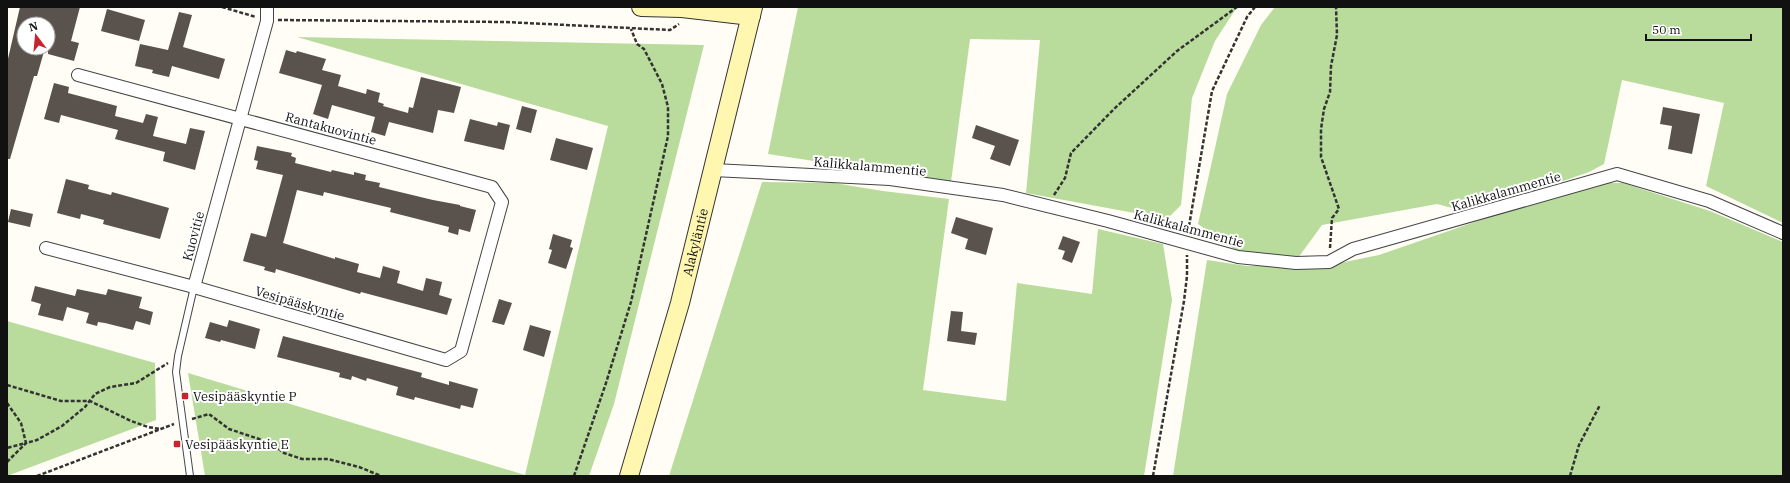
<svg xmlns="http://www.w3.org/2000/svg" width="1790" height="483" font-family="'IBM Plex Serif',serif">
<style>
.forest{fill:#b9dc9c}
.building{fill:#5a524d}
.lines{fill:none;stroke-linecap:round;stroke-linejoin:round}
.lane-casing{stroke:#444;stroke-width:8}
.street-casing{stroke:#444;stroke-width:14}
.secondary-casing{stroke:#333;stroke-width:20}
.path{stroke:#333;stroke-width:2.5;stroke-dasharray:4 2;stroke-linecap:butt}
.lane{stroke:#fff;stroke-width:6}
.street{stroke:#fff;stroke-width:12}
.secondary{stroke:#fff6b0;stroke-width:18}
.poi-dot{fill:#c4262e;stroke:#fff;stroke-width:1.5}
.labels{text-anchor:middle;stroke-width:4;stroke-linejoin:round;paint-order:stroke}
.street-label{font-size:13px;fill:#111;stroke:#fff}
.poi-label{font-size:13px;fill:#111;stroke:#fff;text-anchor:start}
</style>
<rect width="100%" height="100%" fill="#fffdf5"/>
<g class="forest">
<path d="M798,7H1237L1215,41L1192,98L1181,205L1167,219L1026,193L1040,40L970,39L951,182L768,154Z"/>
<path d="M1275,7H1783V223L1706,186L1724,103L1622,80L1604,164L1589,172L1471,213L1437,204L1322,225L1298,258L1237,251L1198,224L1227,94L1261,25Z"/>
<path d="M297,37L704,45L614,404L589,476H205L188,373L525,475L608,126Z"/>
<path d="M762,182L834,183L883,191L949,199L923,390L1006,401L1017,283L1092,294L1098,229L1163,244L1172,300L1144,476H669Z"/>
<path d="M1600,183H1623L1710,211L1783,242V476H1173L1207,260L1247,266L1330,265L1379,255L1541,199Z"/>
<path d="M7,321L155,363L156,420L7,476Z"/>
</g>
<g class="building">
<path d="M20,7H80L71,41L79,43L74,61L48,54V24H24V48H45L37,76H34L10,159H7V63Z"/>
<path d="M107,9L145,20L139,41L101,31Z"/>
<path d="M179,12L192,15L183,47L225,59L219,79L172,66L169,77L152,73L153,70L135,66L140,44L168,50Z"/>
<path d="M286,50L296,53L297,51L326,59L322,70L341,75L338,86L366,94L367,89L380,93L378,102L384,104L383,106L408,113L409,107L413,108L421,77L461,87L454,113L438,110L433,133L389,122L385,136L371,132L375,117L332,105L328,119L313,114L322,85L279,73Z"/>
<path d="M54,83L69,87L68,93L117,106L115,116L143,123L146,114L158,117L153,136L186,144L190,128L205,131L195,170L163,161L165,152L115,139L118,130L61,115L59,123L44,119Z"/>
<path d="M522,106L537,110L531,133L516,129Z"/>
<path d="M1663,107L1700,114L1692,154L1668,149L1672,126L1660,124Z"/>
<path d="M470,119L497,126L498,122L510,125L504,150L464,141Z"/>
<path d="M976,125L1019,140L1010,166L990,159L995,146L972,138Z"/>
<path d="M556,138L593,148L587,170L550,160Z"/>
<path d="M257,146L292,153L291,156L296,158L295,163L331,172L332,170L354,175V172L366,175L365,180L380,183L379,187L433,200L460,205V206L476,210L470,232L459,229L458,235L448,232L449,227L390,212L391,208L324,192L323,196L297,190L285,236L283,243L335,259V257L359,264L357,272L380,278L383,266L400,271L397,283L423,291L426,278L442,282L439,295L452,299L447,315L361,292L360,294L276,269L275,273L264,270L265,267L243,261L251,233L266,237L283,175L256,169L258,161L254,160Z"/>
<path d="M66,179L89,185L88,189L111,195L112,192L169,208L160,239L103,224L104,220L81,214L80,219L57,213Z"/>
<path d="M11,209L33,214L30,227L8,222Z"/>
<path d="M956,217L993,228L986,255L965,249L968,239L951,233Z"/>
<path d="M553,234L572,240L570,247L573,248L566,269L548,263L552,250L549,249Z"/>
<path d="M1063,236L1080,242L1072,263L1062,259L1065,251L1058,249Z"/>
<path d="M35,286L75,296L77,289L106,295L108,289L142,297L139,308L153,312L150,325L136,321L133,330L105,323L98,322L97,326L86,323L89,313L67,307L63,321L38,315L41,304L31,301Z"/>
<path d="M499,299L512,303L504,325L492,322Z"/>
<path d="M951,311L963,312L961,331L977,333L975,345L947,341Z"/>
<path d="M229,320L260,329L255,349L221,340L220,342L205,338L210,322L227,327Z"/>
<path d="M530,325L551,331L544,357L523,350Z"/>
<path d="M283,336L422,373L421,377L449,385V381L478,389L473,408L461,405L460,409L415,397L414,400L396,395L398,387L367,378L366,381L352,376L351,380L339,377L340,373L277,357Z"/>
</g>
<g class="lines">
<defs>
<path id="lane" d="M190,476L176,372L178,356L194,287"/>
<g id="street">
<path d="M713,170L890,179L1003,195L1108,221L1238,257L1296,263L1329,262L1353,249L1617,174L1709,201L1783,233"/>
<path d="M46,248L194,287L446,360L461,351L502,202L492,187L78,75"/>
<path d="M194,287L267,21V7"/>
</g>
<g id="secondary">
<path d="M641,7L682,8L751,16"/>
<path id="s1" d="M629,476L680,303L753,7"/>
</g>
</defs>
<use href="#lane" class="lane-casing"/>
<use href="#street" class="street-casing"/>
<use href="#secondary" class="secondary-casing"/>
<g class="path">
<path d="M222,7L256,17"/>
<path d="M278,20L505,22L670,30L679,24"/>
<path d="M1054,195L1065,178L1071,153L1114,109L1177,51L1237,7"/>
<path d="M1188,232L1212,91L1247,17L1255,7"/>
<path d="M1330,248L1332,218L1339,209L1321,157V129L1324,109L1330,92L1331,66L1337,35L1336,7"/>
<path d="M7,385L61,401H90L131,421L148,427L160,429"/>
<path d="M7,403L21,423L26,443L7,448"/>
<path d="M192,419L209,414L229,429L259,439L275,446L284,453L302,459H328L359,467L381,476"/>
<path d="M7,462L26,443L37,440L62,426L85,407L95,394L110,387L136,383L168,363"/>
<path d="M37,476L174,424"/>
<path d="M574,476L606,383L631,302L668,136V107L662,84L644,49L637,44L631,29"/>
<path d="M1153,476L1184,301L1187,276V255"/>
<path d="M1570,476L1579,445L1600,405"/>
</g>
<use href="#lane" class="lane"/>
<use href="#street" class="street"/>
<use href="#secondary" class="secondary"/>
</g>
<g class="poi-dot">
<rect x="181" y="392" width="8" height="8" rx="2"/>
<rect x="173" y="440" width="8" height="8" rx="2"/>
</g>
<g class="labels">
<g class="street-label">
<text transform="translate(331 128) rotate(15)" y="5">Rantakuovintie</text>
<text transform="translate(870 166) rotate(5)" y="5">Kalikkalammentie</text>
<text transform="translate(1506 191) rotate(-16)" y="5">Kalikkalammentie</text>
<text transform="translate(1189 228) rotate(15)" y="5">Kalikkalammentie</text>
<text transform="translate(193 236) rotate(-75)" y="5">Kuovitie</text>
<text dy="5" stroke="none"><textPath href="#s1" startOffset="243">Alakyläntie</textPath></text>
<text transform="translate(300 303) rotate(16)" y="5">Vesipääskyntie</text>
</g>
<g class="poi-label">
<text x="193" y="401">Vesipääskyntie P</text>
<text x="185" y="449">Vesipääskyntie E</text>
</g>
</g>
<rect width="1790" height="483" fill="none" stroke="#111111" stroke-width="16"/>
<g transform="translate(36 36) rotate(344)"><circle r="19" fill="#ffffff" stroke="#a0a0a0"/>
<path d="M0-3L7 15L0 10L-7 15Z" fill="#c4262e"/>
<text y="-6" font-size="11" font-weight="bold" text-anchor="middle" fill="#111111">N</text>
</g>
<path d="M1646 34v6h105v-6" fill="none" stroke="#111111" stroke-width="2"/>
<text x="1652" y="34" font-size="12" fill="#111111" stroke="#ffffff" stroke-width="3" paint-order="stroke">50 m</text>
</svg>
